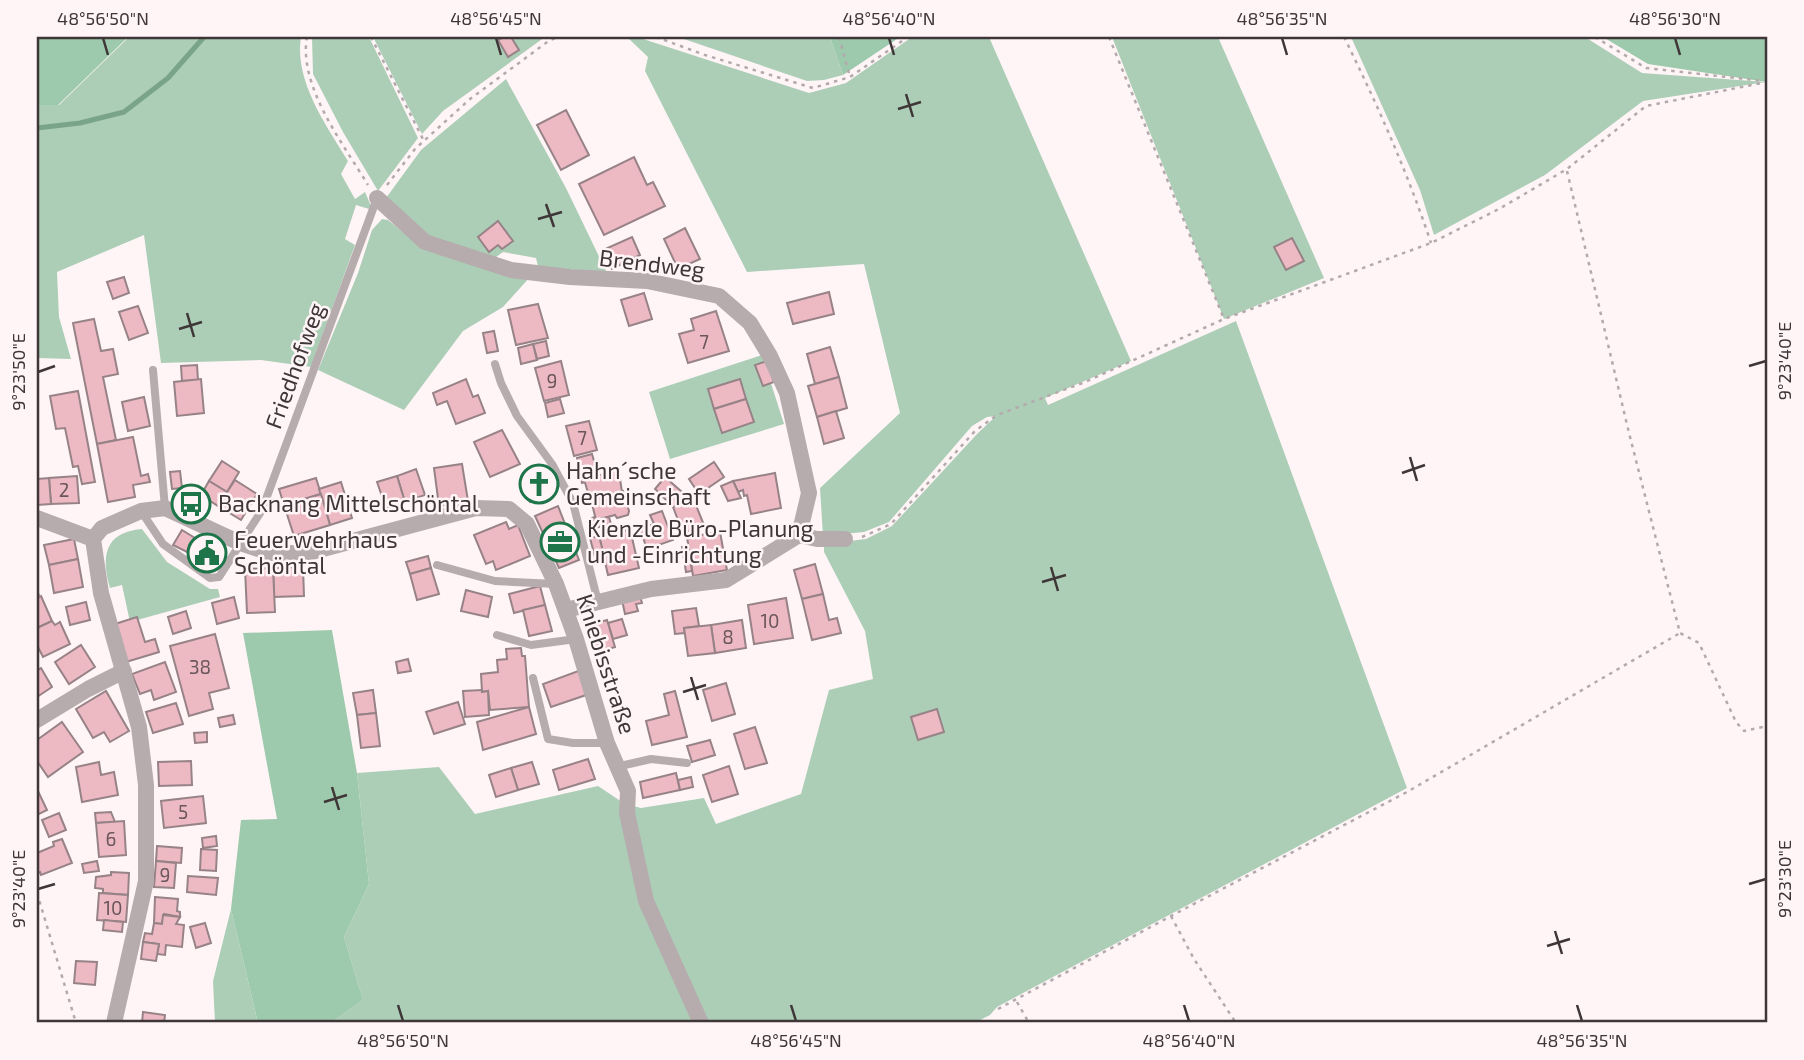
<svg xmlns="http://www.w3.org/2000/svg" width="1804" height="1060" font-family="'Exo 2',sans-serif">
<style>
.green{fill:#acceb7}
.forest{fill:#9dc9ac}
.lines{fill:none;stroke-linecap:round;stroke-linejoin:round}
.stream{stroke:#7aa489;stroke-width:5}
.building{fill:#edb9c3;stroke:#978387;stroke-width:2}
.path{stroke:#b4aaac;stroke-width:2.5;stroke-dasharray:3.5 5;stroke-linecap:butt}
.lane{stroke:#b6acae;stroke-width:8}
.street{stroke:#b6acae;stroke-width:16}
.ticks{fill:none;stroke:#3f3638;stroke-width:2.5}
.labels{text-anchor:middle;stroke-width:5;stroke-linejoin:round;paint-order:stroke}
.number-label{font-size:19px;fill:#6a575b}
.street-label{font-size:23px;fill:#3f3638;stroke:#fff5f7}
.poi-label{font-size:23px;fill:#3f3638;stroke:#fff5f7;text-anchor:start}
.neatline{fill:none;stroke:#3f3638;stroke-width:2.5}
.ticks-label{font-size:18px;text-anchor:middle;fill:#3f3638}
</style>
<rect width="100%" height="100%" fill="#fff5f7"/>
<g class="green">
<path d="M129,37H301C294,81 326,125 348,161L341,174L355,199L365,192L371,206L369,209L356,205L345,239L355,245L311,367L261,360L161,363L144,235L57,272L59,317L71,359L37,358V105H59Z"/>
<path d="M312,37H369L418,138L378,191L343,132L313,74Z"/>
<path d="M373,37H545L443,111L422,134Z"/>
<path d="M627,37H637L809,93L846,83L912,37H989L1131,361L1045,398L1048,405L1236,321L1407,788L997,1007L990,1015L974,1023H335V1020L363,1000L344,937L369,884L357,773L439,767L475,814L598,786L625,804L641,808L704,798L716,824L801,794L829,690L873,679L865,631L824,552V544L866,539L892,526L977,434L996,416L987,417L972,426L889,522L864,532L823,536L820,488L900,413L864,264L747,272L645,71L648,57Z"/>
<path d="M678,37H830L843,75L824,80L807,81Z"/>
<path d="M1112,37H1218L1324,278L1224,319Z"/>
<path d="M1351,37H1585L1642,73L1766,82L1643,101L1545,175L1434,235L1420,190Z"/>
<path d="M506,79L566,188L607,273L538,266L536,258L503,252L492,260L427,237L386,198L421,150Z"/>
<path d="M382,219L388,220L420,246L530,277L503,307L463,331L404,410L318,370L358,273L372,230Z"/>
<path d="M762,355L784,424L670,459L649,392Z"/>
<path d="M142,529L167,562L210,589H218L220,597L130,622L122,585L110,588C101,557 104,532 142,529Z"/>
<path d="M231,909L258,1023H215L213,981Z"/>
</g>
<g class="forest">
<path d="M37,37H128L58,105H37Z"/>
<path d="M830,37H900L843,75Z"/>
<path d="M1603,37H1767V82L1648,64Z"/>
<path d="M332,630L357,773L369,884L344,937L363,1000L335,1020V1023H258L231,909L241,820L277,819L243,633Z"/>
</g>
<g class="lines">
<path class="stream" d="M37,128L80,123L124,112L168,78L204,37"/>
</g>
<g class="building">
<path d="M504,37H511L519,50L508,57L498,40Z"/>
<path d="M566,110L589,155L561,170L537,125Z"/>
<path d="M634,157L647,185L653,182L665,206L604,235L579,184Z"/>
<path d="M498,221L513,241L502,249L498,245L489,252L478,237Z"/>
<path d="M685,228L700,259L678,269L664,239Z"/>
<path d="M632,237L640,255L612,269L603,250Z"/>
<path d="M1292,238L1304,261L1286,270L1274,247Z"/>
<path d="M124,277L129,293L113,299L107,282Z"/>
<path d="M829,292L834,314L793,324L787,303Z"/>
<path d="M644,293L652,319L629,326L621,300Z"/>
<path d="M538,304L548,338L516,345L508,310Z"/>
<path d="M138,306L148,333L129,340L119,312Z"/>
<path d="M716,311L729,351L688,363L679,334L694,330L691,319Z"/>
<path d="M94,319L101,351L113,349L118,374L103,377L116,440L97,444L73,323Z"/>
<path d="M494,331L498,351L487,353L483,333Z"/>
<path d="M546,341L549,356L537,359L533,344Z"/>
<path d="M533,344L537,360L521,364L518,348Z"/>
<path d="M830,347L839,377L815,384L807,354Z"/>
<path d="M561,361L569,395L544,401L535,368Z"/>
<path d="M767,361L774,382L763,386L755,365Z"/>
<path d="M197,365L198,380L182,381L181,366Z"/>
<path d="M839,377L847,408L817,417L808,386Z"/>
<path d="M201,379L204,413L177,416L174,382Z"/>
<path d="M466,379L473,397L478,395L485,413L456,424L447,401L437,405L433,393Z"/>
<path d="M740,379L746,399L714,409L708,389Z"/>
<path d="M78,391L95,482L82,484L78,466L73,467L65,428L56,429L50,396Z"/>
<path d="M144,397L150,426L128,431L122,402Z"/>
<path d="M560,399L564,413L548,417L545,403Z"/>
<path d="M746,399L754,422L722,433L714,409Z"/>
<path d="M836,411L844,438L824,444L817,417Z"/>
<path d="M589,421L597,450L574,456L566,426Z"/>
<path d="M502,430L520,464L490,477L474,442Z"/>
<path d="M133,437L141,476L148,474L150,482L133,485L135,497L108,502L97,444Z"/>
<path d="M592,454L596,468L580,472L577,458Z"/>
<path d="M222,461L239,472L227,492L209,481Z"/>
<path d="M714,462L724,477L699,494L689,479Z"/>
<path d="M462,464L468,501L439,506L434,468Z"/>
<path d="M548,467L559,486L530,502L520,484Z"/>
<path d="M597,468L599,474L584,479L585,482L582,483L579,472Z"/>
<path d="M416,469L425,495L405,502L397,476Z"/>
<path d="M615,469L619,472L622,492L590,500L584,479L604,474L605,471Z"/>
<path d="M180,471L182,488L172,489L170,472Z"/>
<path d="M775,473L781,508L751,514L747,495L744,496L743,490L738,492L733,481Z"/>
<path d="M77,476L79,503L51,504L49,478Z"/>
<path d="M397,476L405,502L386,508L377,482Z"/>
<path d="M665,477L690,499L673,507L655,489Z"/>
<path d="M49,478L51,504L37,505V479Z"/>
<path d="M316,478L321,494L284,505L279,489Z"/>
<path d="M235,480L257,494L241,520L218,506Z"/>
<path d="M209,481L227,492L218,506L201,495Z"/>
<path d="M733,481L741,498L728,501L721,486Z"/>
<path d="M341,482L352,518L330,525L319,489Z"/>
<path d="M623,491L629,511L628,515L617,518L615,515L596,520L591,500Z"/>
<path d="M321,494L330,525L294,536L284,505Z"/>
<path d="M693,498L704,525L683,533L673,507Z"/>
<path d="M558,506L579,560L559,568L535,516Z"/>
<path d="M662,511L673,540L647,549L640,529L654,524L650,515Z"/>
<path d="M595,517L596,520L609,517L611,524L595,528L592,518Z"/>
<path d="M506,522L509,529L518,525L530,556L496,570L493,561L486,564L474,535Z"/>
<path d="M630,529L639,568L608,575L599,536Z"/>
<path d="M182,530L195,538L187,552L173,545Z"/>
<path d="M720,532L727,570L693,576L687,537Z"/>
<path d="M599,536L605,559L596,561L590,538Z"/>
<path d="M202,538L224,552L215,566L193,553Z"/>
<path d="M74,539L78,559L49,565L44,545Z"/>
<path d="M688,546L692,571L686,572L682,547Z"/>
<path d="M428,556L431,568L410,574L406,562Z"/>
<path d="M78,559L83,587L54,593L49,565Z"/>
<path d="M815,564L823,594L802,599L794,570Z"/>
<path d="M303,567L304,596L274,597L273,568Z"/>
<path d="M273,568L275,612L247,613L245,569Z"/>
<path d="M431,568L439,594L417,600L410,574Z"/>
<path d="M540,586L545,605L514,613L509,594Z"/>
<path d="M466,590L492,597L488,617L461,611Z"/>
<path d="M823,594L829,620L837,618L841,633L812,640L802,599Z"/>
<path d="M41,596L52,621L37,628V598Z"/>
<path d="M640,596L642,603L636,604L638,611L625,614L622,600Z"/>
<path d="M234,597L239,618L217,624L212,603Z"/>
<path d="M786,598L793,638L754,644L748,605Z"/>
<path d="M86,602L90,620L70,625L66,607Z"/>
<path d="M545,605L552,631L529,636L523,610Z"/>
<path d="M696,608L699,626L684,628L685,633L675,634L672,611Z"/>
<path d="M186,611L191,628L173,634L168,617Z"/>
<path d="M137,617L145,642L155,639L159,652L126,662L115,624Z"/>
<path d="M622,619L627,635L613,639L608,623Z"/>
<path d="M607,620L615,647L595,653L587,626Z"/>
<path d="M742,620L746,648L715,653L711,625Z"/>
<path d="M52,621L55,625L60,622L70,644L43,657L37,645V628Z"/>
<path d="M711,625L715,653L688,656L684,628Z"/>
<path d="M215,634L229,688L209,693L213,709L189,716L170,646Z"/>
<path d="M81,645L95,667L69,684L55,662Z"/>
<path d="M521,648L522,656H525L529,707L490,710L488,691L482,692L481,674L498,672L497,660L507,659L506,649Z"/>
<path d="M408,659L411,671L398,673L396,662Z"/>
<path d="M165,662L176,692L154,700L151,690L140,694L132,674Z"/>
<path d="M41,668L52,687L37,697V670Z"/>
<path d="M581,670L589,694L551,707L543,684Z"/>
<path d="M726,683L735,714L712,721L703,690Z"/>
<path d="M373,690L376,713L357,715L353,693Z"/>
<path d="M482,690V692L488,691L489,715L465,717L463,691Z"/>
<path d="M106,691L129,731L110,742L104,732L93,738L76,709Z"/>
<path d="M675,691L687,737L652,745L646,721L669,715L664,694Z"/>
<path d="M458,702L465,724L434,734L426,712Z"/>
<path d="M176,703L183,724L153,733L146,712Z"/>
<path d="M529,707L536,734L483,750L477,722Z"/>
<path d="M937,709L944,732L918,740L911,717Z"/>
<path d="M376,713L380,746L361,748L357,715Z"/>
<path d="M233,715L235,724L220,727L218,718Z"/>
<path d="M62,722L83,752L48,777L37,761V740Z"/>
<path d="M755,727L767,763L745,769L734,734Z"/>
<path d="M207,732V742L195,743L194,733Z"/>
<path d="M710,740L715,755L692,762L687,746Z"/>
<path d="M588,759L595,779L559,790L553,770Z"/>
<path d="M191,761L192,785L159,786L158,762Z"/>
<path d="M99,762L101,775L114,772L118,795L82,802L76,767Z"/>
<path d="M532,762L539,784L518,790L511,768Z"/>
<path d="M729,766L738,794L712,802L703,775Z"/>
<path d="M511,768L518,790L496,797L489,775Z"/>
<path d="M676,773L680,790L643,798L640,782Z"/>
<path d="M691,777L693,787L680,790L678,780Z"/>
<path d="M37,789L47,810L37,815Z"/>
<path d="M203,796L206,823L164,828L161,801Z"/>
<path d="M111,812L115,822L96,823L95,813Z"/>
<path d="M59,813L66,830L49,837L42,820Z"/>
<path d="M124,821L126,855L99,857L96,823Z"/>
<path d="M216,836L217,846L203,848L202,838Z"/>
<path d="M62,839L72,863L41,875L40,872L37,874V853L54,846L53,842Z"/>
<path d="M157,846L182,848L181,863L156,861Z"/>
<path d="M201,849L217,850L216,871L200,870Z"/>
<path d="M97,861L99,871L84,873L82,864Z"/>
<path d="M156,861L176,863L174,888L154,887Z"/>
<path d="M111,872L129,873L128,895L103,893V889L95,888L96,877L111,875Z"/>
<path d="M188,876L218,878L216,895L187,892Z"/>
<path d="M99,893L128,895L126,922L97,920Z"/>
<path d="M155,897L178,899L177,911L180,912V917L164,914L162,924L154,923Z"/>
<path d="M163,915L180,917L176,924L184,925L182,947L166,945L165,955L157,954L159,944L143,942L145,933L152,934L154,923L162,924Z"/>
<path d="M104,920L123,922L122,932L103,930Z"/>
<path d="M205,923L211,943L196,948L190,927Z"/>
<path d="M143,942L159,944L156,961L141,959Z"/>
<path d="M76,961L97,962L95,985L74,983Z"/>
<path d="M143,1012L165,1015L164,1023H142Z"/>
</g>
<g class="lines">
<g class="path">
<path d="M307,37C298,86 344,145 368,185"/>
<path d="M371,37L424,141"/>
<path d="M656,37L705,55L813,88L850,77L908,37"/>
<path d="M839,37L850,77"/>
<path d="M1109,37L1224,319"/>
<path d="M1344,37C1377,104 1407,171 1431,243"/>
<path d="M1595,37L1646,68L1763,81"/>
<path d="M1567,171L1629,433L1680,633L1699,643L1736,722L1744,731L1767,726"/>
<path d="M387,185L415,149L470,99L550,40L559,37"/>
<path d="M862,537L891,524L975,431L997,415L1085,382L1224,319L1431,243L1499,209L1567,169L1646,106L1767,82"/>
<path d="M37,596L45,593"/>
<path d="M37,893L76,1023"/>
<path d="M1171,916L1194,959L1236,1023"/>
<path d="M1017,1002L1029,1023"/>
<path d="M998,1009L1171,916L1407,792L1680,633"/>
</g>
<g class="lane">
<path d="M495,364L501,383L517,416L552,464L573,503L598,602"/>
<path d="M153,370L165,508"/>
<path d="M141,511L163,544L210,578L219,577L262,510L377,198"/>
<path d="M437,565L495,581L556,584"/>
<path d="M497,635L531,645L576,639"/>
<path d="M533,678L548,739L573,743H607"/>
<path d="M616,767L651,759L687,763"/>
</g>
<g class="street">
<path d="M377,198L425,242L511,270L570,277L647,281L719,296L750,323L770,356L787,393L809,493L799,535"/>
<path d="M37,518L93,539"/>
<path d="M566,610L651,589L726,580L799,535L817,539H845"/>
<path d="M37,720L88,689L124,671"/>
<path d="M114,1023L146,881V785L139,727L101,593L93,539L102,528L141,511L165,508L240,543L270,553H308L476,508L509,509L527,524L556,584L576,639L607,743L628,791L627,813L646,901L701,1023"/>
</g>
</g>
<path class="ticks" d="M103,38L108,55M496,38L501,55M889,38L894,55M1282,38L1287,55M1675,38L1680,55M906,94L913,117M898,109L921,102M546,204L554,227M538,219L562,212M187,313L194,337M179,329L202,322M1749,366L1766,361M38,372L55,366M1410,457L1417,481M1402,473L1425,465M1051,567L1058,591M1042,582L1066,575M691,677L698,700M683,692L706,685M332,787L339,810M324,802L347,795M1749,884L1766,879M38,889L55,884M1555,931L1562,954M1547,946L1570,939M398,1005L403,1021M791,1005L796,1021M1184,1005L1189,1021M1577,1005L1582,1021"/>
<defs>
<symbol id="church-ring" viewBox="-11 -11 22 22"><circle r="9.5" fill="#fff5f7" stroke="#1d7549" stroke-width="1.5"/><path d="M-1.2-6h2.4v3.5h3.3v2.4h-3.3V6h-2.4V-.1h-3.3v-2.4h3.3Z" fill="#1d7549"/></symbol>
<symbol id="bus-ring" viewBox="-11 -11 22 22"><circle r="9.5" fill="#fff5f7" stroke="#1d7549" stroke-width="1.5"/><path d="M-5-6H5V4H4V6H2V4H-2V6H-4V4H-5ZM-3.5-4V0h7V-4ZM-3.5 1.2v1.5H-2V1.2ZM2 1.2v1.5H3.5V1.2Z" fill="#1d7549"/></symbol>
<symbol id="office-ring" viewBox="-11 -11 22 22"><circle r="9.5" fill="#fff5f7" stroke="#1d7549" stroke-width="1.5"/><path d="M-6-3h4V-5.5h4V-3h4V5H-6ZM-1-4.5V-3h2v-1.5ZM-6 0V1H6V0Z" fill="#1d7549"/></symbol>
<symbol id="civic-ring" viewBox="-11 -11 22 22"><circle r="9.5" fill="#fff5f7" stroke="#1d7549" stroke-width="1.5"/><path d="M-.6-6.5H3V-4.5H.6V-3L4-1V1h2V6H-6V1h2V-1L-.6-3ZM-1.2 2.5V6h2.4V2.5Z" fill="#1d7549"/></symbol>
</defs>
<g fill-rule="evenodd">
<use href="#church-ring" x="517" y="462" width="44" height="44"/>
<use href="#bus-ring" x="169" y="482" width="44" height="44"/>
<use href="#office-ring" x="538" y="520" width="44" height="44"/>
<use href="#civic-ring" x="185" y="531" width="44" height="44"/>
</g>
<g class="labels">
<g class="number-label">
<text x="704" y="349">7</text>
<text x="552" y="388">9</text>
<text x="582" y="445">7</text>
<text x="64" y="497">2</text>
<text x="770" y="628">10</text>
<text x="728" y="644">8</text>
<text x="200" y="674">38</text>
<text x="183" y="819">5</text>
<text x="111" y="846">6</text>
<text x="165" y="882">9</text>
<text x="113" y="915">10</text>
</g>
<g class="street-label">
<text transform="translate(652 264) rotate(7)" y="8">Brendweg</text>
<text transform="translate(295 366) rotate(-70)" y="8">Friedhofweg</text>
<text transform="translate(606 664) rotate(72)" y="8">Kniebisstraße</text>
</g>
<g class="poi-label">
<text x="566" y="479">Hahn´sche<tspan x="566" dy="26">Gemeinschaft</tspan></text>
<text x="218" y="512">Backnang Mittelschöntal</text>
<text x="587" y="537">Kienzle Büro-Planung<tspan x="587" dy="26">und -Einrichtung</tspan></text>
<text x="234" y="548">Feuerwehrhaus<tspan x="234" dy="26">Schöntal</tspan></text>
</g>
</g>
<rect width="1804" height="1060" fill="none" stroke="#fff5f7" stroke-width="77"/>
<rect x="38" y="38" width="1728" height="983" class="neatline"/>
<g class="ticks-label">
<text x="103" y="25">48°56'50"N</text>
<text x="496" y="25">48°56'45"N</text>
<text x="889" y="25">48°56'40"N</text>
<text x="1282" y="25">48°56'35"N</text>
<text x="1675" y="25">48°56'30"N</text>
<text transform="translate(1785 361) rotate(-90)" y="6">9°23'40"E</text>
<text transform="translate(19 372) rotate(-90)" y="6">9°23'50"E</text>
<text transform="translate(1785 879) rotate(-90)" y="6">9°23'30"E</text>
<text transform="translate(19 889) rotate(-90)" y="6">9°23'40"E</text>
<text x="403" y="1047">48°56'50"N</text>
<text x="796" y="1047">48°56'45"N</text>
<text x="1189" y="1047">48°56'40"N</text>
<text x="1582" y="1047">48°56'35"N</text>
</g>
</svg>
